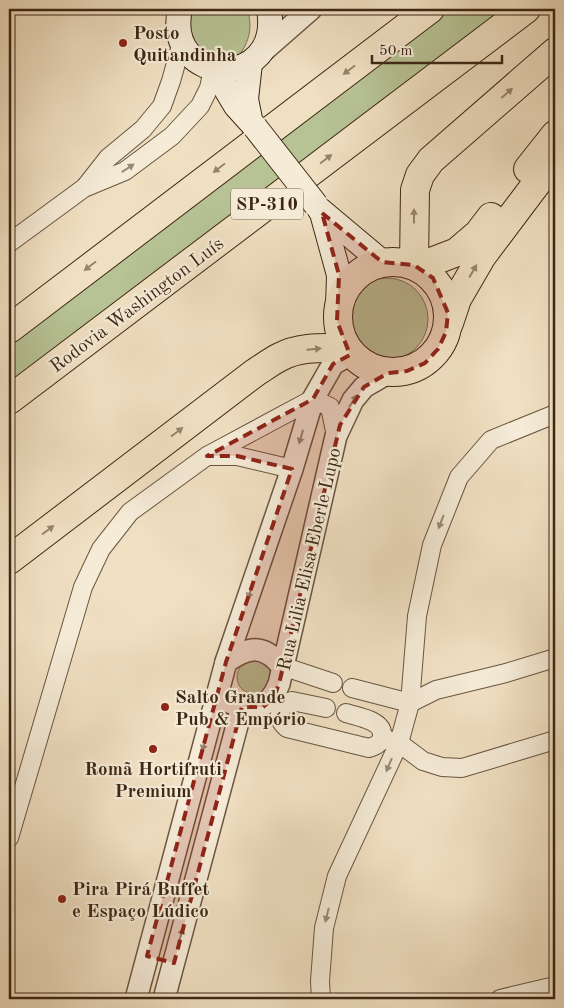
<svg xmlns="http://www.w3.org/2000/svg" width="564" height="1008" font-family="'Old Standard TT',serif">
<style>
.green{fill:#b7c395;stroke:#7a7554}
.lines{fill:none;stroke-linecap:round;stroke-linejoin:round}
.minor-casing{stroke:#695540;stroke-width:20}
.tertiary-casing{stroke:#695540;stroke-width:24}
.secondary-casing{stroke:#3c2714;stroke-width:26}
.trunk-casing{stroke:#3c2714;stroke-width:30}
.motorway-casing{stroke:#3c2714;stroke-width:30}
.minor{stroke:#f5ebd7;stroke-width:18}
.tertiary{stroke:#f5ebd7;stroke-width:21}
.secondary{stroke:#f5ebd7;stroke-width:24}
.trunk{stroke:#f0e0c2;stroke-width:28}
.motorway{stroke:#f0e0c2;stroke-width:28}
.secondary-bridge-casing{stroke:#3c2714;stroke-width:26;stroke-linecap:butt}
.secondary-bridge{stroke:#f5ebd7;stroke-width:24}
.oneway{fill:#96846b}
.oneway2{fill:#988976}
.marked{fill:#8f2418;fill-opacity:0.2;stroke:#8f2418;stroke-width:4;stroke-dasharray:10 6;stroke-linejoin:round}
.poi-dot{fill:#8f2418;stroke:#f5ebd7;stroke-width:2}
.labels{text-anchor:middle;stroke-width:4.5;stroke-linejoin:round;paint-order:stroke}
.shield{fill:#f5ebd7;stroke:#74624e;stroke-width:1}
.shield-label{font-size:18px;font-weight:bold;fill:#3c2714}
.poi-label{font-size:19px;font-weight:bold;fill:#3c2714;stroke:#f5ebd7;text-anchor:start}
.street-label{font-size:19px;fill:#3c2714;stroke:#f5ebd7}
</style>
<rect width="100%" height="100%" fill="#f0e0c2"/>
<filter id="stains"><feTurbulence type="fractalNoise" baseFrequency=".004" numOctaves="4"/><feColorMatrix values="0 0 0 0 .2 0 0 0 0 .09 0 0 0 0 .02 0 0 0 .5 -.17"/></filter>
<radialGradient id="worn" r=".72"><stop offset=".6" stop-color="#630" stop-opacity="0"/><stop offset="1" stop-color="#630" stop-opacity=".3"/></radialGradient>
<g class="green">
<path d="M185,9H247C254,29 248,45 235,61L193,54Z"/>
<path d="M447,9H510L9,388V341Z"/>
<circle cx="387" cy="319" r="41"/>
<circle cx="254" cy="677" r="17"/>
</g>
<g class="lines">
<defs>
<g id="minor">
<path d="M86,186L108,158L143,129L162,106L171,81L182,42"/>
<path d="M9,243L84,188L125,171L172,136L200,106L209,88L213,69"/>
<path d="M210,456H237L292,469"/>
<path d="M282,666L333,683"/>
<path d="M352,688L410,703L436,690L506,673L555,658"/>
<path d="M326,708L292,701C278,705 276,719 287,728L369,748C375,746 381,744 382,736C384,720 358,717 346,713"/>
<path d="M388,740L399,743L423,761L442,767L462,768L555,740"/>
<path d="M9,838L83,587L101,549L130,512L207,456L313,399L330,407L336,436"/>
<path d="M321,999L320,981L324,928L337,876L399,743L410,703L417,616L432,545L459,477L491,440L555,414"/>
<path d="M500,999L555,986"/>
</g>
<g id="tertiary">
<path d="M263,51L311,9"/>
<path d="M226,662C249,646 263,644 282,666"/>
<path d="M217,697C245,709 265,718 279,684L336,436L353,400L364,387L388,373"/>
<path d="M136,999L226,662L292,469L313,399L333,364L351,354"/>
<path d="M164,999L242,707"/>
</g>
<g id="secondary">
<path d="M180,9C163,87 283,92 269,9"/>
<path d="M218,70L227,91L236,106L255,127"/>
<path d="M250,119L246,99L250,63"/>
<path d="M320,210L382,262"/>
<path d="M322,213L339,275L338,307"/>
</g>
<g id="trunk">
<path d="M528,169L555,135"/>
<circle cx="393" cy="317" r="55"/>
<path d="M418,267L457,252L478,234L491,217"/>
<path d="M449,323L457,299L482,256L555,159"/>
</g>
<g id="motorway">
<path d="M414,265L415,190L420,175L431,160L555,52"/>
<path d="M9,329L430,9"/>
<path d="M9,400L526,9"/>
<path d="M9,560L256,372C264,367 272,361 280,357C300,346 324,348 346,348"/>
</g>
</defs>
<use href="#minor" class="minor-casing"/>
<use href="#tertiary" class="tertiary-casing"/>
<use href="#secondary" class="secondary-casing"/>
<use href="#trunk" class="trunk-casing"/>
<use href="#motorway" class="motorway-casing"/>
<use href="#minor" class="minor"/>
<use href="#tertiary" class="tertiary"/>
<use href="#secondary" class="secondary"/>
<use href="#trunk" class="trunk"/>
<use href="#motorway" class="motorway"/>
<defs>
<path id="secondary-bridge" d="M255,127L316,205"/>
</defs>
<use href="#secondary-bridge" class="secondary-bridge-casing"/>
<use href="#secondary-bridge" class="secondary-bridge"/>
</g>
<defs><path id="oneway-solid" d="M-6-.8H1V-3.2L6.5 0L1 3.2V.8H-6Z" transform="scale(1.25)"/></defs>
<g class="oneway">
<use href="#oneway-solid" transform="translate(349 70) rotate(143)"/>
<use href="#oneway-solid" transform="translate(507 93) rotate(-41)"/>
<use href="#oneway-solid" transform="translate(326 159) rotate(-37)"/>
<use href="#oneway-solid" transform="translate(219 168) rotate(143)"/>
<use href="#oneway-solid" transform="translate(414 216) rotate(-90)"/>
<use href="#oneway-solid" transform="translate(90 266) rotate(143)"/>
<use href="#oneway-solid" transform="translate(473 271) rotate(-60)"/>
<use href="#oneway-solid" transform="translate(314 349) rotate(-5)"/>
<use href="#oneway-solid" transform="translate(177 432) rotate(-37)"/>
<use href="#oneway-solid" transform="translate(48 530) rotate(-37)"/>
</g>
<g class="oneway2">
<use href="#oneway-solid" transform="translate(128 168) rotate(-33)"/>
<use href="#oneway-solid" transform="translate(353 401) rotate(-57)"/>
<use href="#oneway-solid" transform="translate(301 437) rotate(106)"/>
<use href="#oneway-solid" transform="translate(441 522) rotate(111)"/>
<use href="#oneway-solid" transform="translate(250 592) rotate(109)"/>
<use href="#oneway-solid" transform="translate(204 744) rotate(105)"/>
<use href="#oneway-solid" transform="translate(389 765) rotate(113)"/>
<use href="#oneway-solid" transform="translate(327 915) rotate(104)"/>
<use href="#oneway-solid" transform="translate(181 935) rotate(-75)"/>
</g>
<path class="marked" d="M322,213L382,262L414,265L433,278L448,313L446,332L438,349L425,363L407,371L388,373L364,387L340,425L279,684L274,697L263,707H242L174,963L147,956L226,662L292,469L237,456H207L313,399L333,364L350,355L337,321L339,275Z"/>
<g class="poi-dot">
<circle cx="123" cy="43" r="5"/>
<circle cx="165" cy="707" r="5"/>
<circle cx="153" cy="749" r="5"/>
<circle cx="62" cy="899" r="5"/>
</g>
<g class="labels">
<rect class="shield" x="231" y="188.5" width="72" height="31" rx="4"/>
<g class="shield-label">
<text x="267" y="210">SP-310</text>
</g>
<g class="poi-label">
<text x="133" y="39">Posto<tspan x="133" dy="22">Quitandinha</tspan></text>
<text x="175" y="703">Salto Grande<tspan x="175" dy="22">Pub &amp; Empório</tspan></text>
<text x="153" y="775" text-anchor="middle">Romã Hortifruti<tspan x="153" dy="22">Premium</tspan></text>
<text x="72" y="895">Pira Pirá Buffet<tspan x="72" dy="22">e Espaço Lúdico</tspan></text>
</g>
<g class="street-label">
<text transform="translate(136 304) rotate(-37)" y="7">Rodovia Washington Luís</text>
<text transform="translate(308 559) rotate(-77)" y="7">Rua Lilia Elisa Eberle Lupo</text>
</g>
</g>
<rect width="564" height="1008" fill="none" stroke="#f0e0c2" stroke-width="30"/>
<rect x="10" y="10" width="544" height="988" fill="none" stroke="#3c2714" stroke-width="2.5"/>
<rect x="15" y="15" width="534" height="978" fill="none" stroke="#3c2714"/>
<path d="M372 55v8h130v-8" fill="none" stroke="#3c2714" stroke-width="2.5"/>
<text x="379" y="55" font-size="15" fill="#3c2714" stroke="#f5ebd7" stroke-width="4" paint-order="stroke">50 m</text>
<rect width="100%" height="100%" filter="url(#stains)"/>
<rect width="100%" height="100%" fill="url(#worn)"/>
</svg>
